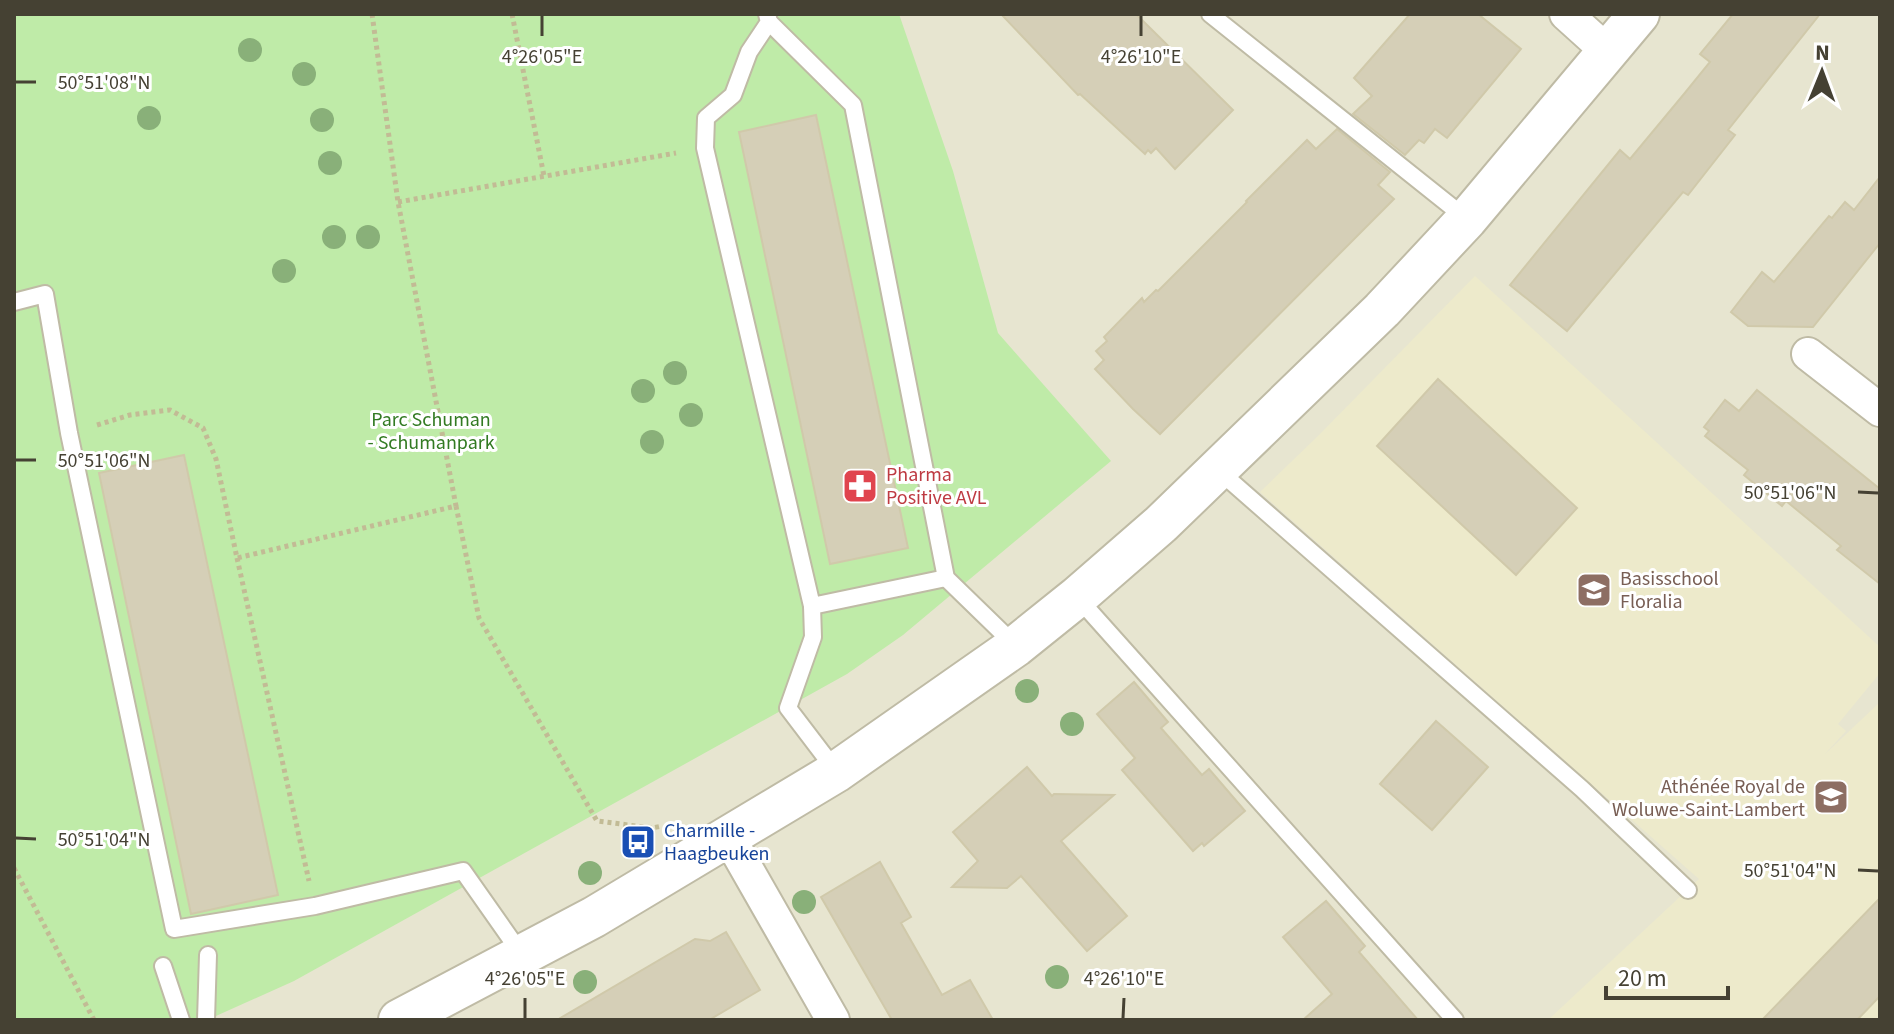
<svg xmlns="http://www.w3.org/2000/svg" width="1894" height="1034" font-family="'Source Sans 3',sans-serif">
<style>
.residential{fill:#e7e5d0}
.education{fill:#edeacb}
.green{fill:#bfeba8}
.building{fill:#d5cfb7;stroke:#d0c9aa;stroke-width:2}
.lines{fill:none;stroke-linecap:round;stroke-linejoin:round}
.service-casing{stroke:#bfbba5;stroke-width:20}
.minor-casing{stroke:#bfbba5;stroke-width:36}
.tertiary-casing{stroke:#bfbba5;stroke-width:44}
.path{stroke:#c2bb95;stroke-width:5;stroke-dasharray:4 4;stroke-linecap:butt}
.service{stroke:#fff;stroke-width:16}
.minor{stroke:#fff;stroke-width:32}
.tertiary{stroke:#fff;stroke-width:40}
.tree{fill:#89b079}
.ticks{fill:none;stroke:#454133;stroke-width:3}
.labels{text-anchor:middle;stroke-width:6;stroke-linejoin:round;paint-order:stroke}
.park-label{font-size:20px;fill:#327a22;stroke:#fff}
.health-label{font-size:20px;fill:#be3a42;stroke:#fff;text-anchor:start}
.education-label{font-size:20px;fill:#785e54;stroke:#fff;text-anchor:start}
.transit-label{font-size:20px;fill:#164399;stroke:#fff;text-anchor:start}
.ticks-label{font-size:20px;text-anchor:middle;fill:#454133;stroke:#fff;stroke-width:6;stroke-linejoin:round;paint-order:stroke}
</style>
<rect width="100%" height="100%" fill="#f3f1e3"/>
<rect class="residential" x="14" y="14" width="1866" height="1006"/>
<path class="education" d="M1475,276L1880,647V673L1838,724L1846,731L1824,755L1879,703L1880,704V1020H1548L1699,879L1260,492L1319,435Z"/>
<path class="green" d="M14,14H899L953,171L998,333L1111,461L903,635L847,674L294,981L207,1020H14Z"/>
<g class="building">
<path d="M1001,14H1136L1233,110L1175,169L1156,148L1151,153L1148,150L1145,154L1080,94L1078,95Z"/>
<path d="M1410,14H1478L1521,49L1447,138L1435,129L1424,143L1419,140L1405,155L1353,114L1372,96L1354,78Z"/>
<path d="M1733,14H1820L1728,130L1735,135L1688,195L1683,192L1567,331L1510,285L1620,150L1630,159L1684,94L1710,62L1700,54Z"/>
<path d="M816,115L908,548L830,564L739,132Z"/>
<path d="M1337,129L1390,172L1378,185L1394,199L1160,434L1133,409L1095,369L1104,360L1096,351L1107,341L1104,337L1142,298L1144,302L1156,290L1158,291L1247,202L1246,201L1307,140L1316,149Z"/>
<path d="M1880,177V243L1813,327L1748,326L1731,312L1762,272L1774,282L1829,216L1832,218L1845,202L1854,210Z"/>
<path d="M1438,379L1577,508L1516,575L1377,446Z"/>
<path d="M1757,390L1880,489V584L1837,550L1841,546L1786,501L1782,506L1744,475L1748,470L1705,436L1709,431L1704,427L1725,400L1739,411Z"/>
<path d="M184,455L278,895L191,914L99,473Z"/>
<path d="M1134,682L1168,722L1161,728L1202,775L1209,769L1245,811L1204,846L1202,843L1193,851L1122,770L1135,758L1097,714Z"/>
<path d="M1436,721L1488,767L1432,830L1380,784Z"/>
<path d="M1027,767L1052,796L1054,794L1114,795L1061,841L1127,916L1087,951L1021,876L1007,888L952,887L978,861L953,832Z"/>
<path d="M880,862L911,917L901,923L942,995L970,980L993,1020H892L821,897Z"/>
<path d="M1880,898V996L1857,1020H1762Z"/>
<path d="M1326,901L1365,946L1359,952L1418,1020H1303L1332,994L1283,937Z"/>
<path d="M726,932L760,990L709,1020H557L695,939L710,941Z"/>
</g>
<g class="lines">
<defs>
<g id="service">
<path d="M767,14L769,22L749,52L733,95L706,118L705,148L812,606L946,578"/>
<path d="M1210,14L1467,219"/>
<path d="M769,22L853,105L946,578L1016,646"/>
<path d="M14,302L45,294L69,433L174,929L315,906L463,871L522,955"/>
<path d="M1218,470L1582,789L1688,890"/>
<path d="M1078,598L1455,1020"/>
<path d="M812,606L813,637L788,708L836,771"/>
<path d="M163,966L181,1020"/>
<path d="M206,1020L208,955"/>
</g>
<g id="minor">
<path d="M1566,14L1607,51"/>
<path d="M1808,354L1880,410"/>
<path d="M728,836L833,1020"/>
</g>
<path id="tertiary" d="M399,1020L594,917L836,772L1016,646L1077,597L1161,524L1382,310L1467,219L1639,14"/>
</defs>
<use href="#service" class="service-casing"/>
<use href="#minor" class="minor-casing"/>
<use href="#tertiary" class="tertiary-casing"/>
<g class="path">
<path d="M372,14L398,202L456,506"/>
<path d="M512,14L544,176"/>
<path d="M398,202L676,153"/>
<path d="M97,425L130,415L170,410L203,428L216,459L237,558L456,506L479,618L597,821L652,828L662,826"/>
<path d="M237,558L309,881"/>
<path d="M14,868L94,1020"/>
</g>
<use href="#service" class="service"/>
<use href="#minor" class="minor"/>
<use href="#tertiary" class="tertiary"/>
</g>
<g class="tree">
<circle cx="250" cy="50" r="12"/>
<circle cx="304" cy="74" r="12"/>
<circle cx="149" cy="118" r="12"/>
<circle cx="322" cy="120" r="12"/>
<circle cx="330" cy="163" r="12"/>
<circle cx="334" cy="237" r="12"/>
<circle cx="368" cy="237" r="12"/>
<circle cx="284" cy="271" r="12"/>
<circle cx="675" cy="373" r="12"/>
<circle cx="643" cy="391" r="12"/>
<circle cx="691" cy="415" r="12"/>
<circle cx="652" cy="442" r="12"/>
<circle cx="1027" cy="691" r="12"/>
<circle cx="1072" cy="724" r="12"/>
<circle cx="590" cy="873" r="12"/>
<circle cx="804" cy="902" r="12"/>
<circle cx="1057" cy="977" r="12"/>
<circle cx="585" cy="982" r="12"/>
</g>
<path class="ticks" d="M542,36V16M1141,36V16M16,82H36M16,460H36M1858,492L1878,493M16,838L36,839M1858,870L1878,871M525,1018V998M1123,1018L1124,998"/>
<defs>
<symbol id="pharmacy-square" viewBox="-11 -11 22 22"><rect x="-9" y="-9" width="18" height="18" rx="4" fill="#e0444e" stroke="#fff"/><path d="M-2-6h4v4h4v4h-4v4h-4v-4h-4v-4h4Z" fill="#fff"/></symbol>
<symbol id="school-square" viewBox="-11 -11 22 22"><rect x="-9" y="-9" width="18" height="18" rx="4" fill="#8d6e63" stroke="#fff"/><path d="M0-5L7-2L0 1L-7-2ZM-4 1L0 2.5L4 1V4Q0 6-4 4Z" fill="#fff"/></symbol>
<symbol id="bus-square" viewBox="-11 -11 22 22"><rect x="-9" y="-9" width="18" height="18" rx="4" fill="#1a4fb4" stroke="#fff"/><path d="M-5-6H5V4H4V6H2V4H-2V6H-4V4H-5ZM-3.5-4V0h7V-4ZM-3.5 1.2v1.5H-2V1.2ZM2 1.2v1.5H3.5V1.2Z" fill="#fff"/></symbol>
</defs>
<g fill-rule="evenodd">
<use href="#pharmacy-square" x="840" y="466" width="40" height="40"/>
<use href="#school-square" x="1574" y="570" width="40" height="40"/>
<use href="#school-square" x="1811" y="777" width="40" height="40"/>
<use href="#bus-square" x="618" y="822" width="40" height="40"/>
</g>
<g class="labels">
<g class="park-label">
<text x="431" y="426">Parc Schuman<tspan x="431" dy="23">- Schumanpark</tspan></text>
</g>
<g class="health-label">
<text x="886" y="481">Pharma<tspan x="886" dy="23">Positive AVL</tspan></text>
</g>
<g class="education-label">
<text x="1620" y="585">Basisschool<tspan x="1620" dy="23">Floralia</tspan></text>
<text x="1805" y="793" text-anchor="end">Athénée Royal de<tspan x="1805" dy="23">Woluwe-Saint-Lambert</tspan></text>
</g>
<g class="transit-label">
<text x="664" y="837">Charmille -<tspan x="664" dy="23">Haagbeuken</tspan></text>
</g>
</g>
<g class="ticks-label">
<text x="542" y="63">4°26'05"E</text>
<text x="1141" y="63">4°26'10"E</text>
<text x="104" y="89">50°51'08"N</text>
<text x="104" y="467">50°51'06"N</text>
<text x="1790" y="499">50°51'06"N</text>
<text x="104" y="846">50°51'04"N</text>
<text x="1790" y="877">50°51'04"N</text>
<text x="525" y="985">4°26'05"E</text>
<text x="1124" y="985">4°26'10"E</text>
</g>
<rect width="1894" height="1034" fill="none" stroke="#454133" stroke-width="32"/>
<g transform="translate(1822 72) rotate(1)" stroke="#ffffff" stroke-width="6" paint-order="stroke">
<path d="M0-6L14 30L0 20L-14 30Z" fill="#454133"/>
<text y="-12" font-size="22" font-weight="bold" text-anchor="middle" fill="#454133">N</text>
</g>
<path d="M1606 986v12h122v-12" fill="none" stroke="#454133" stroke-width="4"/>
<text x="1618" y="986" font-size="24" fill="#454133" stroke="#ffffff" stroke-width="6" paint-order="stroke">20 m</text>
</svg>
